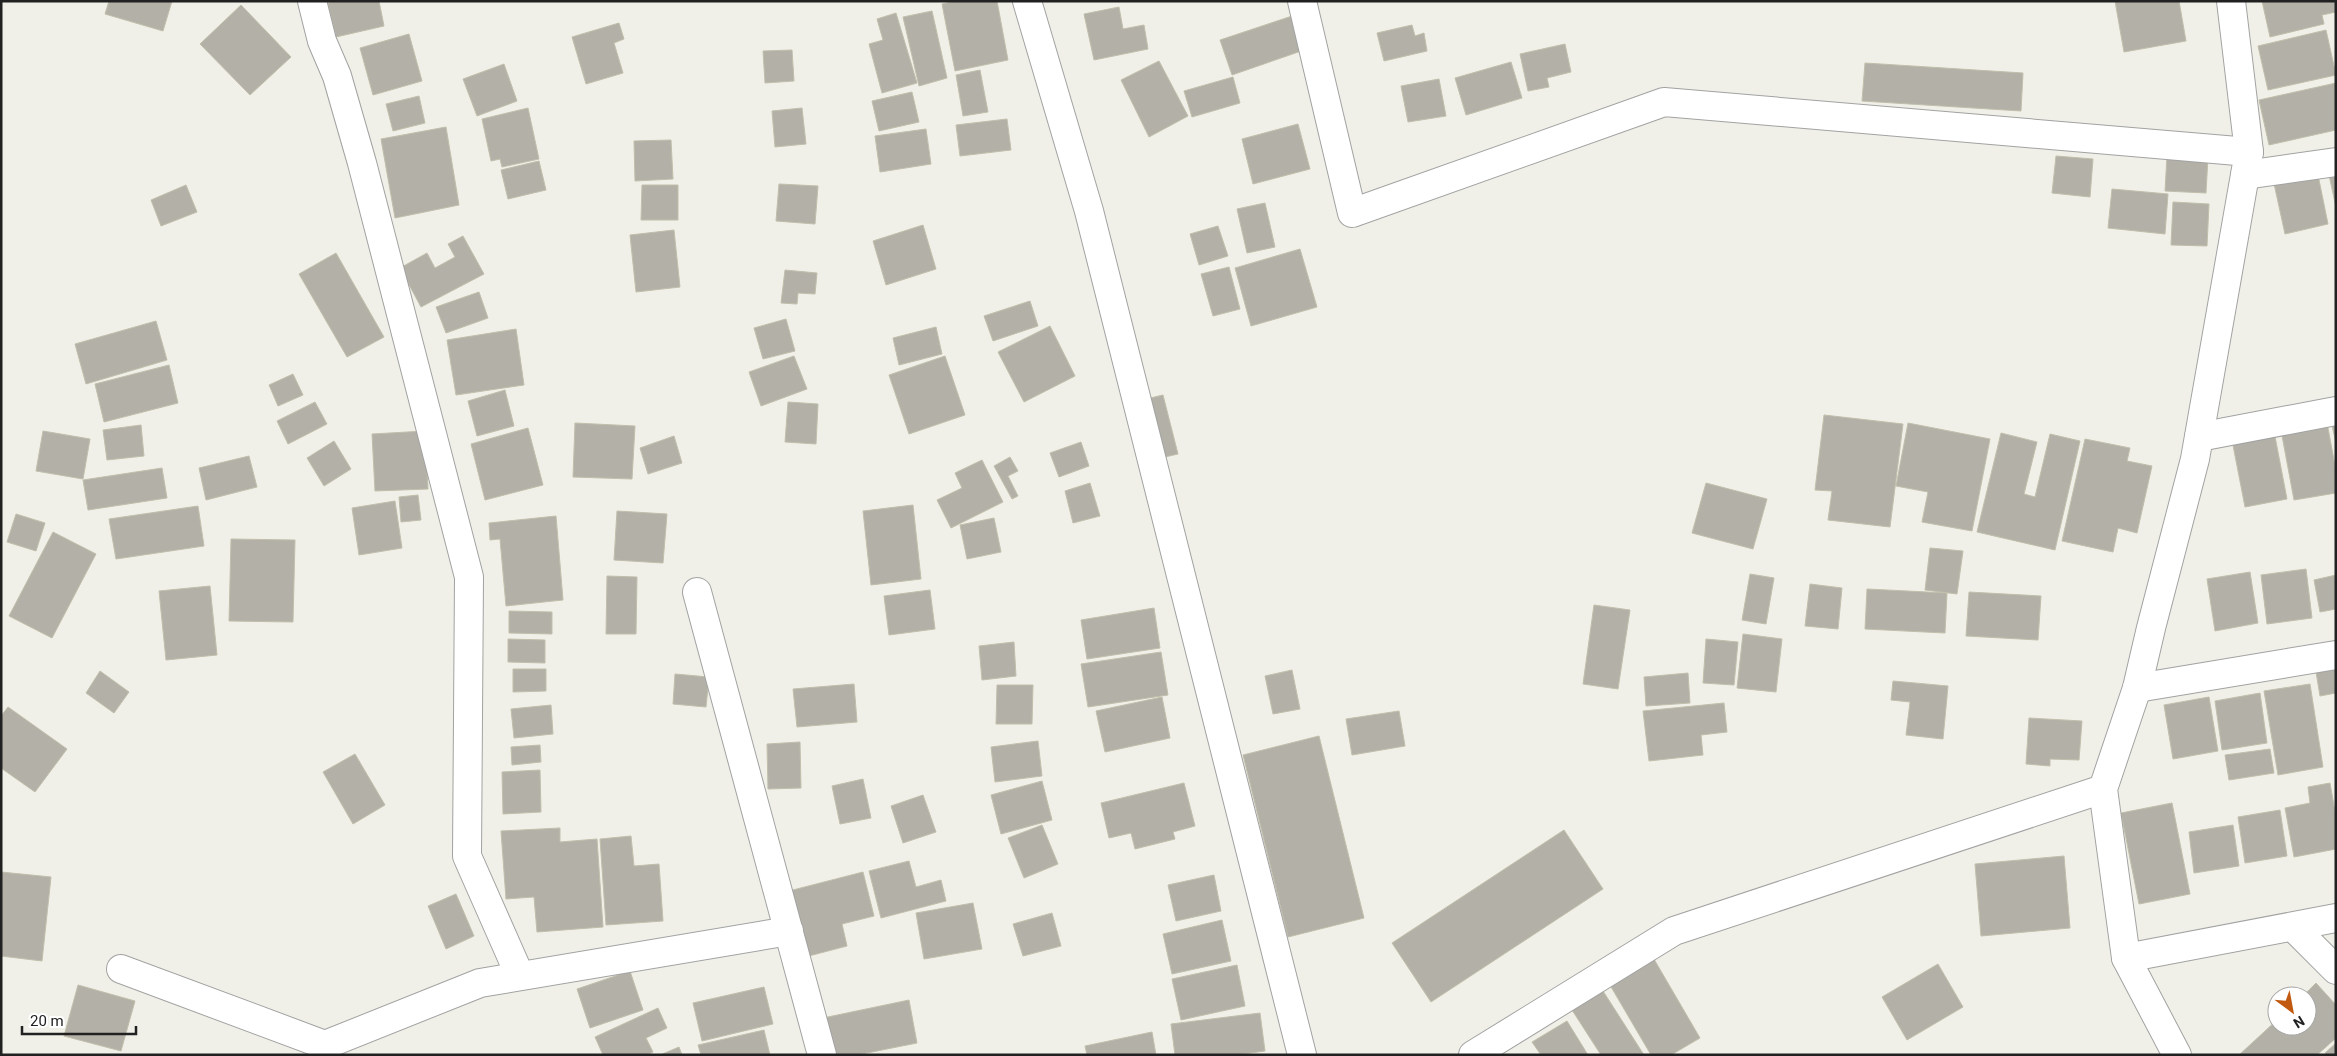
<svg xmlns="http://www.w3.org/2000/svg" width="2337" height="1056" font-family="Roboto,sans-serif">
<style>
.building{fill:#b3b1a7;stroke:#c1beab}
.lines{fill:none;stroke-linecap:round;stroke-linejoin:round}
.minor-casing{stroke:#a2a2a2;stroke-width:30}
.minor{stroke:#fff;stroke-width:28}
</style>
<rect width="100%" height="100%" fill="#f0f0e8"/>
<g class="building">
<path d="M109,1H172L163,31L105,14Z"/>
<path d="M334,1H379L384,26L336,37L328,3Z"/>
<path d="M955,1H997L1008,60L955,71L942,4Z"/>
<path d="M2115,1H2179L2186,41L2124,52Z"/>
<path d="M2262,1H2336V12L2322,15L2324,24L2270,37Z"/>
<path d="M241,5L291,57L250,95L200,44Z"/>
<path d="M1119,7L1123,29L1144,25L1148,49L1094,60L1084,14Z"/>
<path d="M932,11L947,78L919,86L903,17Z"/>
<path d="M896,13L917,83L882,93L869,44L883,40L877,19Z"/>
<path d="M1295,15L1307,49L1232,75L1220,40Z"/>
<path d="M619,23L624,39L614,43L623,73L586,84L572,37Z"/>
<path d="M1412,25L1415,36L1424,33L1427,51L1384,61L1377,33Z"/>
<path d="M2326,30L2336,75L2268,90L2258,46Z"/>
<path d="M409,34L422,81L373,95L360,48Z"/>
<path d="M1565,44L1571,72L1547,78L1549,87L1528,91L1520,54Z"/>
<path d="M792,50L794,81L765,83L763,51Z"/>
<path d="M1159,61L1188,116L1149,137L1121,80Z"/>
<path d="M1511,62L1522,98L1466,115L1455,78Z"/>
<path d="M1865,63L2023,73L2021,111L1862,101Z"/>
<path d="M504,64L517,101L477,116L463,79Z"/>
<path d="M980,70L988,112L963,116L956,75Z"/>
<path d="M1233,77L1240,103L1192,117L1184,91Z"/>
<path d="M1439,79L1446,116L1408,122L1401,86Z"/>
<path d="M2336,83V130L2269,145L2259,100Z"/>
<path d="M912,92L919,122L879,131L872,101Z"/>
<path d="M419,96L425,123L393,131L386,104Z"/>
<path d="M528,108L539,159L502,167L500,159L491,161L482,119Z"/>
<path d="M802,108L806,144L775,147L772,111Z"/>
<path d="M1007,119L1011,150L960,156L956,125Z"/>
<path d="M1298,124L1310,169L1253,184L1242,139Z"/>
<path d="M446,127L459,205L395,218L381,139Z"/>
<path d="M926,129L931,164L880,172L875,136Z"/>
<path d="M671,140L673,179L635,181L634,141Z"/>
<path d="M2167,155L2208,157L2206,193L2165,191Z"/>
<path d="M2056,156L2093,159L2090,197L2052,193Z"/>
<path d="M539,161L546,190L508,199L501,170Z"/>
<path d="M2336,165V207L2327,166Z"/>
<path d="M2317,170L2328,224L2285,234L2273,179Z"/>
<path d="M779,184L818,186L815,224L776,221Z"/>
<path d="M186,185L197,212L161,226L151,200Z"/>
<path d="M642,185H678V220H641Z"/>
<path d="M2112,189L2168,194L2165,234L2108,228Z"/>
<path d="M2173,202L2209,204L2207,246L2171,245Z"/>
<path d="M1265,203L1275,247L1247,253L1237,209Z"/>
<path d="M923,225L936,269L886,285L873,241Z"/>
<path d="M1218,226L1228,256L1199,265L1190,234Z"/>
<path d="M674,230L680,287L636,292L630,235Z"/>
<path d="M463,236L484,274L421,307L400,268L427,253L435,268L455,257L448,244Z"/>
<path d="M1300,249L1317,307L1251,326L1235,268Z"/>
<path d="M336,253L384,337L347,357L299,274Z"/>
<path d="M1229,267L1240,309L1213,316L1201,274Z"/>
<path d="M785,270L817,273L815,294L798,293L797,304L781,303Z"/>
<path d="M479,292L488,318L446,333L436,307Z"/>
<path d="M1030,301L1038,326L993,341L984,316Z"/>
<path d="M786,319L795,351L763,359L754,328Z"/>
<path d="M156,321L167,360L86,384L75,344Z"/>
<path d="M1050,326L1075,376L1024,402L998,352Z"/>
<path d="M936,327L942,354L899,365L893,338Z"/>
<path d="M516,329L524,385L456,395L447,340Z"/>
<path d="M794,356L807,389L761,406L749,372Z"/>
<path d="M945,356L965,415L909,434L889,375Z"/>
<path d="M169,365L178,403L104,422L95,384Z"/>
<path d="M293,374L303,395L278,406L269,385Z"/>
<path d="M505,390L514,426L477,436L468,401Z"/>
<path d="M1163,395L1178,454L1156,459L1142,400Z"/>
<path d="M315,402L327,424L288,444L277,421Z"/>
<path d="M788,402L818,404L816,444L785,442Z"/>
<path d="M1824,415L1903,424L1890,527L1828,520L1832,491L1815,490Z"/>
<path d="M2326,417L2336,471V493L2294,500L2280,425Z"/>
<path d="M2336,420V443L2331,421Z"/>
<path d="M575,423L635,426L632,479L573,477Z"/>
<path d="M1908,423L1990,439L1972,531L1922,522L1928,492L1896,486Z"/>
<path d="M141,425L144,456L107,460L103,430Z"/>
<path d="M2273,426L2287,499L2245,507L2231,435Z"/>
<path d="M528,428L543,485L485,500L471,444Z"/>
<path d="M43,431L90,439L83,479L36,471Z"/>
<path d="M425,431L428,489L375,491L372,434Z"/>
<path d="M2001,433L2037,442L2024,494L2035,497L2050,434L2080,441L2055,550L1977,532Z"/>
<path d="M674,436L682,463L648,474L640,448Z"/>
<path d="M2085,439L2130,448L2127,461L2152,466L2137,533L2118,528L2113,552L2062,541Z"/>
<path d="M334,441L351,469L324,486L307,458Z"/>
<path d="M1081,442L1089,466L1059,477L1050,453Z"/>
<path d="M249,456L257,487L206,500L199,468Z"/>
<path d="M1010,457L1018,471L1008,476L1018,496L1012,499L994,466Z"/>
<path d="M982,460L1003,502L951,528L937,500L962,488L955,473Z"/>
<path d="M162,468L167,498L88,510L83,480Z"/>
<path d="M1090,483L1100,516L1073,523L1065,491Z"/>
<path d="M1706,483L1767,499L1753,549L1692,533Z"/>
<path d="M418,495L421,520L401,522L399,497Z"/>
<path d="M395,501L402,548L359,555L352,508Z"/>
<path d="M913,505L921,579L871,585L863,511Z"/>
<path d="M198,506L204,546L116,559L109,519Z"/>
<path d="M617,511L667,514L663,563L614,560Z"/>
<path d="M16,514L45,523L36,551L7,542Z"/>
<path d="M556,516L563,600L506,606L500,539L490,540L489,523Z"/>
<path d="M994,518L1001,552L967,559L960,525Z"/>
<path d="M53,532L96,554L52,638L9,616Z"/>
<path d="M231,539L295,540L293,622L229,621Z"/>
<path d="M1930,548L1963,551L1957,594L1925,590Z"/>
<path d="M2306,569L2312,618L2267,624L2261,575Z"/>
<path d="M2250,572L2258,623L2215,631L2207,579Z"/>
<path d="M1750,574L1774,578L1766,624L1742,620Z"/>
<path d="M2336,575V609L2320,612L2314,580Z"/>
<path d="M607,576L637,577L636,634H606Z"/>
<path d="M1810,584L1842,588L1838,629L1805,626Z"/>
<path d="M210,586L217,655L166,660L159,591Z"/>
<path d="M1867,589L1947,593L1945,633L1865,629Z"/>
<path d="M930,590L935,629L889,635L884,596Z"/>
<path d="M1969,592L2041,596L2038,640L1966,636Z"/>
<path d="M1594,605L1630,610L1618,689L1583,684Z"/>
<path d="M1154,608L1160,648L1087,659L1081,620Z"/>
<path d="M509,611L552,612V634L509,633Z"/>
<path d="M1743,634L1782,639L1776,692L1737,688Z"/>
<path d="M508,639L545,640V663L508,662Z"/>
<path d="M1706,639L1738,642L1734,685L1703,683Z"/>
<path d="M1014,642L1016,676L982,680L979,646Z"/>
<path d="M1161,652L1168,695L1088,707L1081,664Z"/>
<path d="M2336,662V693L2320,696L2315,666Z"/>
<path d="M513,669H546V691L513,692Z"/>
<path d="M1292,670L1300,709L1273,714L1265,676Z"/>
<path d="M100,671L129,692L114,713L86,693Z"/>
<path d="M1688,673L1690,703L1646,706L1644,677Z"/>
<path d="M675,674L709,677L706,707L673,704Z"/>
<path d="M1893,681L1948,686L1943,739L1906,735L1910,702L1891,700Z"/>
<path d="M854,684L857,722L797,727L793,689Z"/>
<path d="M2310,684L2323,767L2278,775L2264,691Z"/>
<path d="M997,685H1033L1032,724H996Z"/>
<path d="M2260,693L2267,743L2222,750L2215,701Z"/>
<path d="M1162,697L1170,738L1105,752L1096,711Z"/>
<path d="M2209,697L2218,751L2173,759L2164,705Z"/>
<path d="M1724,703L1727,732L1701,735L1703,755L1649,761L1643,711Z"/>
<path d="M551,705L553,734L514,738L511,709Z"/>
<path d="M8,707L67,749L35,792L1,768V716Z"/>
<path d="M1399,711L1405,746L1352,755L1346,719Z"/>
<path d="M2029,718L2082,721L2079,760L2050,759V766L2026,764Z"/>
<path d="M1319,736L1364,918L1288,937L1243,755Z"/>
<path d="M1038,741L1042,776L995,782L991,747Z"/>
<path d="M800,742L801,788L768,789L767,744Z"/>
<path d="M540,745L541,762L512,765L511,747Z"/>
<path d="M2270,749L2274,773L2229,780L2225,755Z"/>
<path d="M355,754L385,805L353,824L323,772Z"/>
<path d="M540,770L541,812L503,814L502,772Z"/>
<path d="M863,779L871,818L840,824L832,786Z"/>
<path d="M1042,781L1052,820L1001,834L991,795Z"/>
<path d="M1184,783L1195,826L1173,832L1175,839L1135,849L1131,833L1109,838L1101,803Z"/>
<path d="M2330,783L2336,817V849L2294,857L2285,808L2310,803L2308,787Z"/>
<path d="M923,795L936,832L903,843L891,806Z"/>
<path d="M2172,803L2190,894L2139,904L2121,813Z"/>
<path d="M2280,810L2287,856L2245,863L2238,817Z"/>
<path d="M1042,825L1058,864L1024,878L1008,838Z"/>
<path d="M2233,825L2239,866L2194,873L2189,832Z"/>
<path d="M560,828V842L597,839L603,927L537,932L534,897L506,899L501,831Z"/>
<path d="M1564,830L1603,889L1431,1002L1392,943Z"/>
<path d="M631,836L634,866L659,864L663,921L606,925L600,839Z"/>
<path d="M2064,856L2070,928L1981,936L1975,864Z"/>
<path d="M909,861L916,887L941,880L946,901L881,918L869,871Z"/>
<path d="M1,872L51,877L42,961L1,956Z"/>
<path d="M863,872L874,916L842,924L847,946L805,957L789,891Z"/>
<path d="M1214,875L1221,911L1176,921L1168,885Z"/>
<path d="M456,894L474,936L446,949L428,906Z"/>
<path d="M973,903L982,949L924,959L916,913Z"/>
<path d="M1052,913L1061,946L1023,956L1013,924Z"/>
<path d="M1222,920L1231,961L1172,974L1163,934Z"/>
<path d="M1651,954L1700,1038L1671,1055H1651L1607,980Z"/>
<path d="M1938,964L1963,1007L1907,1040L1882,997Z"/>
<path d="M1237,965L1245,1006L1181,1020L1172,979Z"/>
<path d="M630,971L643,1010L590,1028L577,989Z"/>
<path d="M2316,983L2336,1005V1038L2317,1055H2239L2277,1020V1026H2307V996H2303Z"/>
<path d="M78,985L135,1001L121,1051L64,1036Z"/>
<path d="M764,987L773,1024L702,1041L693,1003Z"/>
<path d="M1603,991L1644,1055H1601L1572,1010Z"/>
<path d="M909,1000L917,1043L857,1055H830L823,1018Z"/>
<path d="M658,1008L667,1028L646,1038L653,1052L647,1055H603L595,1037Z"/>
<path d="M1260,1013L1265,1051L1236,1055H1175L1171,1024Z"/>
<path d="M1567,1021L1588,1055H1541L1532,1042Z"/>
<path d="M764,1030L770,1055H701L698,1045Z"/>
<path d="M1152,1032L1156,1055H1087L1085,1046Z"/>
<path d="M2336,1043V1055H2327L2325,1053Z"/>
<path d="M679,1047L682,1055H660Z"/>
</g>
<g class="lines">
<defs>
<g id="minor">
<path d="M312,1L322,41L337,76L362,163L469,577L467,856L520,976"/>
<path d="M1027,1L1089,211L1302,1055"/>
<path d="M1302,1L1352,213L1664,102L2249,152"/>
<path d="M2245,175L2336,162"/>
<path d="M2199,437L2336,411"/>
<path d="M697,592L822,1055"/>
<path d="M2137,688L2336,655"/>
<path d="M2293,927L2336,970"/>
<path d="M2126,958L2336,918"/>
<path d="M121,969L325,1045L480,983L789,931"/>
<path d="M1473,1055L1674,931L2103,789"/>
<path d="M2177,1055L2126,958L2103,789L2137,688L2151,628L2195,459L2249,152L2231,1"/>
</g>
</defs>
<use href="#minor" class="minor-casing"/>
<use href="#minor" class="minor"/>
</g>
<rect width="2337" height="1056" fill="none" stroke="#212121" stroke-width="5"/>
<g transform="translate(2292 1011) rotate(148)"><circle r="24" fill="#ffffff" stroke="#a6a6a6"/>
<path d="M0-4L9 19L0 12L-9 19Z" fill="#c15a10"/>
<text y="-8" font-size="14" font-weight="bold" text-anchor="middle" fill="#212121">N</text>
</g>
<path d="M22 1026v8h114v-8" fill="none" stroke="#212121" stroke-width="2.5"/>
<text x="30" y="1026" font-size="15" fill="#212121" stroke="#ffffff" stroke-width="4" paint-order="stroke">20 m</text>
</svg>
